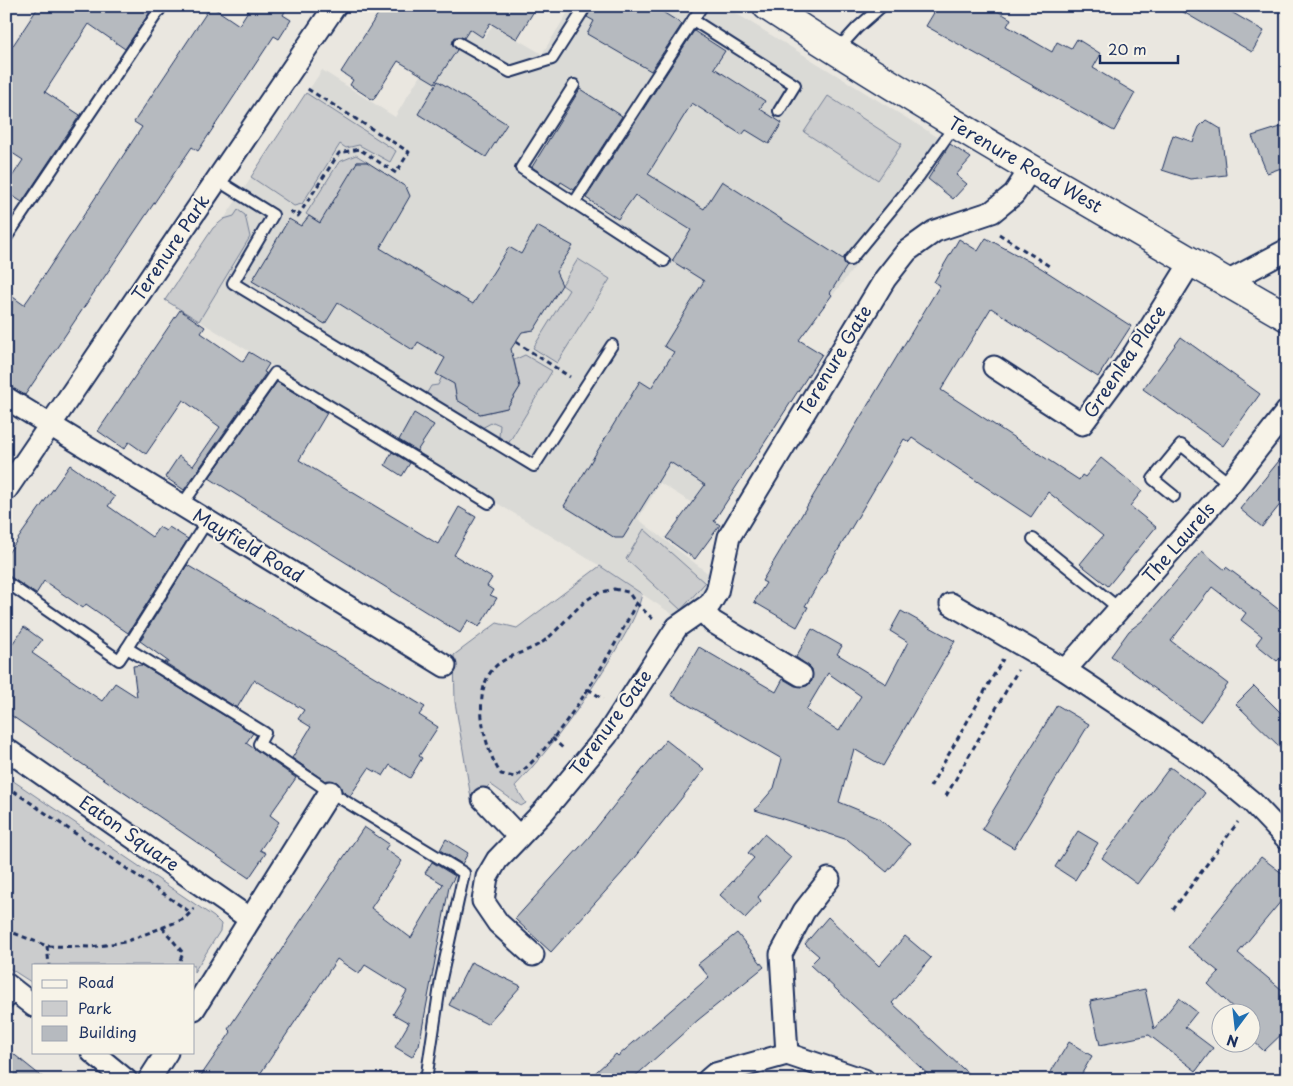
<svg xmlns="http://www.w3.org/2000/svg" width="1293" height="1086" font-family="'Playpen Sans',sans-serif">
<style>
.built{fill:#dadad6}
.green{fill:#cbcccd;stroke:#737e96}
.building{fill:#b6babf;stroke:#1b2f5e;fill-rule:evenodd}
.lines{fill:none;stroke-linecap:round;stroke-linejoin:round}
.lane-casing{stroke:#1b2f5e;stroke-width:14}
.street-casing{stroke:#1b2f5e;stroke-width:25}
.secondary-casing{stroke:#1b2f5e;stroke-width:31}
.path{stroke:#1b2f5e;stroke-width:3;stroke-dasharray:5 4;stroke-linecap:butt}
.lane{stroke:#f7f3e8;stroke-width:10}
.street{stroke:#f7f3e8;stroke-width:21}
.secondary{stroke:#f7f3e8;stroke-width:28}
.labels{text-anchor:middle;stroke-width:4.5;stroke-linejoin:round;paint-order:stroke}
.street-label{font-size:18px;fill:#1b2f5e;stroke:#f7f3e8}
</style>
<rect width="100%" height="100%" fill="#eae7e0"/>
<filter id="ink" filterUnits="userSpaceOnUse"><feTurbulence type="fractalNoise" baseFrequency=".02" numOctaves="2"/><feDisplacementMap in="SourceGraphic" scale="10" xChannelSelector="R" yChannelSelector="G"/><feConvolveMatrix kernelMatrix="1 2 1 2 8 2 1 2 1" color-interpolation-filters="sRGB"/></filter>
<g filter="url(#ink)">
<path class="built" d="M572,6H724L949,144L932,164L936,169L875,241L811,323L796,338L822,354L716,518L660,483L638,519L714,578L681,620L600,566L165,300L213,228L224,219L322,70L395,117L454,19L484,38L493,25L542,54Z"/>
<g class="green">
<path d="M306,93L396,151L390,162L359,145L346,148L340,144L302,204L294,206L251,177Z"/>
<path d="M828,96L902,144L878,180L804,132Z"/>
<path d="M356,155L367,162H357L329,228L306,214L339,162Z"/>
<path d="M238,210L245,215L250,237L199,321L165,300L213,228L224,219L234,216Z"/>
<path d="M578,259L610,279L557,363L533,348L569,290L562,285Z"/>
<path d="M452,355L453,374L457,400L480,414L507,408L520,387L514,360L525,355L552,371L508,444L499,437L500,425L493,422L480,429L425,396L431,386L438,385Z"/>
<path d="M644,529L705,583L681,610L626,559Z"/>
<path d="M600,566L642,594C637,616 626,633 614,653C585,701 554,745 515,786L526,803L521,806L490,784L476,799L471,798L455,702L454,655L497,623L517,628Z"/>
<path d="M6,776L214,917L221,924L220,931L194,972V965H34V984L6,966Z"/>
</g>
<g class="building">
<path d="M39,6H154L125,49L89,24L45,92L80,115L22,202L6,192V186L23,160L6,149V56Z"/>
<path d="M211,6L239,25L251,6H288L283,15L291,20L279,39L274,36L198,151L192,147L179,166L25,395L6,385V292L24,305L29,298L142,127L134,122Z"/>
<path d="M383,6H537L517,39L490,23L482,37L470,29L464,38L455,37L452,44L457,50L435,83L398,61L373,100L350,85L353,80L341,72Z"/>
<path d="M593,6H653L682,24L651,71L587,34L594,21L587,17Z"/>
<path d="M938,6H989L1011,19L1007,26L1052,52L1057,42L1071,49L1077,39L1101,54L1093,68L1135,93L1114,131L926,26Z"/>
<path d="M1173,6H1221L1264,31L1252,52Z"/>
<path d="M694,31L725,51L714,68L765,101L760,109L782,123L769,144L746,130L742,135L692,103L648,174L704,209L722,181L843,259L847,266L830,293L832,295L799,340L822,354L714,521L720,525L695,559L666,538L705,485L670,462L623,538H615L564,506L640,381L651,388L674,352L664,346L704,281L672,261L691,230L635,195L618,219L586,198Z"/>
<path d="M438,81L507,124L486,157L418,114Z"/>
<path d="M580,89L622,116L574,190L561,182L559,185L532,167Z"/>
<path d="M1206,120L1221,129L1226,175L1190,179L1162,170L1173,135L1193,142L1199,127Z"/>
<path d="M1287,125V166L1267,173L1252,136Z"/>
<path d="M950,144L971,158L956,175L967,184L953,199L928,179Z"/>
<path d="M357,162H367L406,187L410,196L380,248L473,304L509,247L521,254L537,226L573,246L556,272L562,285L534,330L522,332L511,349L520,387L507,408L480,414L457,400L454,384L436,374L445,358L418,342L413,350L338,303L325,324L252,281L289,219L301,226L309,216L320,223Z"/>
<path d="M986,238L1041,268L1131,326L1098,377L991,308L941,390L1079,480L1082,475L1085,477L1101,458L1142,491L1130,506L1156,527L1108,586L1080,564L1103,536L1048,492L1031,517L912,438L909,442L904,439L805,606L808,607L797,627L754,602L766,583L762,581L940,285L934,282L959,239L978,251Z"/>
<path d="M180,310L205,327L201,333L243,362L249,352L269,364L264,372L266,373L184,490L165,477L179,456L193,466L220,427L183,400L146,454L129,442L124,449L98,431Z"/>
<path d="M1181,337L1260,394L1223,446L1143,389Z"/>
<path d="M277,382L327,413L299,460L438,544L459,507L476,517L454,555L492,578L487,586L493,590L490,595L497,598L479,627L468,620L460,633L209,478Z"/>
<path d="M414,413L434,425L417,451L399,440Z"/>
<path d="M1287,451V496L1262,527L1240,509Z"/>
<path d="M392,452L410,463L402,476L385,465Z"/>
<path d="M70,465L115,497L108,506L152,537L159,527L166,531L169,527L188,539L128,633L86,604L83,608L44,581L36,594L6,574V556Z"/>
<path d="M1202,551L1225,570L1226,567L1261,593L1260,595L1287,616V652L1277,661L1256,644L1262,636L1241,620L1246,613L1212,587L1171,641L1228,684L1200,722L1111,656L1129,631L1142,621Z"/>
<path d="M187,565L425,707L419,715L438,727L419,756L422,758L410,778L390,765L383,776L369,768L350,796L342,791L337,782L325,781L292,758L311,727L298,719L304,710L254,680L237,708L164,662H169L140,641Z"/>
<path d="M901,611L955,641L883,766L854,749L839,802L878,818L910,844L887,872L848,840L755,810L774,788L782,759L671,695L699,647L776,692L783,679L795,686H807L812,681V669L796,657L812,629L842,646L837,654L886,684L908,642L890,631ZM828,673L861,696L839,731L806,710Z"/>
<path d="M24,627L42,640L32,653L102,701L115,683L137,697L133,666L142,665L253,733L246,743L296,778L270,815L279,822L260,850L266,853L249,878L6,712V653Z"/>
<path d="M1254,686L1287,719V754L1236,704Z"/>
<path d="M1057,705L1089,724L1014,848L982,829Z"/>
<path d="M666,740L704,770L622,873L551,952L515,919L589,837Z"/>
<path d="M1170,767L1205,793L1137,884L1102,858Z"/>
<path d="M364,827L389,844L385,849L402,861L371,908L411,938L443,884L425,873L432,862L455,876L449,887L419,1045L412,1057L395,1047L409,1023L393,1014L407,991L365,965L359,974L337,959L256,1080H198L231,1032L228,1029Z"/>
<path d="M1078,831L1098,843L1075,880L1055,867Z"/>
<path d="M764,834L791,857L758,897L761,901L745,918L720,895L754,858L748,853Z"/>
<path d="M446,839L468,853L462,864L440,850Z"/>
<path d="M1261,857L1287,877V894L1238,953L1287,994V1029L1264,1051L1250,1038V1014H1240L1208,984L1219,972L1188,947Z"/>
<path d="M828,917L879,966L905,936L931,958L892,1003L975,1080H934L810,965L819,956L805,944Z"/>
<path d="M737,933L764,967L698,1020L631,1080H587L616,1054L618,1056L709,977L698,964Z"/>
<path d="M471,962L521,986L487,1024L449,1005Z"/>
<path d="M1145,989L1154,1029L1179,998L1197,1012L1185,1027L1213,1048L1196,1071L1149,1035L1100,1045L1090,1001Z"/>
<path d="M1069,1042L1092,1056L1078,1080H1046Z"/>
<path d="M6,1048L46,1080H6Z"/>
</g>
<g class="lines">
<defs>
<g id="lane">
<path d="M693,20L795,85L779,111"/>
<path d="M459,43L510,72L552,59L586,6"/>
<path d="M838,49L857,28L882,6"/>
<path d="M574,85L521,168L664,261"/>
<path d="M217,180L273,215L233,283L534,466L612,345"/>
<path d="M574,203L702,6"/>
<path d="M6,238L162,6"/>
<path d="M850,260L919,176L955,125"/>
<path d="M1174,496L1153,479L1181,445L1230,484"/>
<path d="M182,505L275,373L489,503"/>
<path d="M207,521L127,648L265,733L259,744L330,792L464,873L441,979L426,1080"/>
<path d="M1033,539L1121,610"/>
<path d="M6,582L119,660L127,648"/>
<path d="M6,1005L17,992"/>
</g>
<g id="street">
<path d="M1227,282L1287,250"/>
<path d="M994,367L1082,424L1134,354L1191,262"/>
<path d="M6,398L445,666"/>
<path d="M6,490L335,6"/>
<path d="M951,604L1065,670L1205,763L1252,802L1287,839"/>
<path d="M702,610L713,622L801,675"/>
<path d="M1065,670L1230,484L1287,411"/>
<path d="M6,749L250,919"/>
<path d="M483,799L519,837"/>
<path d="M533,955L498,923L483,901L487,877L497,860L544,811L607,735L677,627L710,604L717,592L729,537L885,279L907,251L935,231L992,212L1014,194L1031,168"/>
<path d="M6,984L34,1006"/>
<path d="M194,1009L330,792"/>
<path d="M92,1052L126,1080"/>
<path d="M787,1054L781,954L804,911L829,879"/>
<path d="M149,1080L167,1052"/>
<path d="M708,1080L715,1074L787,1054L864,1080"/>
</g>
<path id="secondary" d="M767,6C936,117 1113,216 1287,317"/>
</defs>
<use href="#lane" class="lane-casing"/>
<use href="#street" class="street-casing"/>
<use href="#secondary" class="secondary-casing"/>
<g class="path">
<path d="M290,211L298,216L339,153L359,149L396,173L409,152L306,88"/>
<path d="M999,234L1049,266"/>
<path d="M516,342L570,377"/>
<path d="M614,589L628,592L636,603C612,654 559,744 515,777L501,774C483,748 468,683 501,662C515,653 534,650 548,638C563,625 578,604 596,594C601,592 608,591 614,589Z"/>
<path d="M636,603L654,620"/>
<path d="M588,689L603,699"/>
<path d="M552,738L565,750"/>
<path d="M6,786L190,912"/>
<path d="M930,787L1003,659"/>
<path d="M946,796L1018,670"/>
<path d="M1173,910L1238,822"/>
<path d="M162,927L183,953L178,965"/>
<path d="M6,930L47,946L91,947L125,942L184,919L194,909"/>
<path d="M47,946L49,965"/>
</g>
<use href="#lane" class="lane"/>
<use href="#street" class="street"/>
<use href="#secondary" class="secondary"/>
</g>
</g>
<g class="labels">
<g class="street-label">
<text transform="translate(1025 165) rotate(30)" y="6">Terenure Road West</text>
<text transform="translate(171 248) rotate(-56)" y="6">Terenure Park</text>
<text transform="translate(835 361) rotate(-59)" y="6">Terenure Gate</text>
<text transform="translate(1125 362) rotate(-56)" y="6">Greenlea Place</text>
<text transform="translate(1179 543) rotate(-49)" y="6">The Laurels</text>
<text transform="translate(248 546) rotate(31)" y="6">Mayfield Road</text>
<text transform="translate(611 723) rotate(-54)" y="6">Terenure Gate</text>
<text transform="translate(129 834) rotate(35)" y="6">Eaton Square</text>
</g>
</g>
<rect width="1293" height="1086" fill="none" stroke="#f7f3e8" stroke-width="25"/>
<rect x="12" y="12" width="1268" height="1061" fill="none" stroke="#1b2f5e" stroke-width="2" filter="url(#ink)"/>
<rect x="32" y="964" width="162" height="90" fill="#f7f3e8" stroke="#9fa5b1"/>
<rect x="42" y="980" width="25" height="8" fill="#f7f3e8" stroke="#9fa5b1"/>
<text x="78" y="988" font-size="15" fill="#1b2f5e">Road</text>
<rect x="42" y="1001" width="25" height="15" fill="#cbcccd" stroke="#9fa5b1"/>
<text x="78" y="1014" font-size="15" fill="#1b2f5e">Park</text>
<rect x="42" y="1026" width="25" height="15" fill="#b6babf" stroke="#9fa5b1"/>
<text x="78" y="1038" font-size="15" fill="#1b2f5e">Building</text>
<g transform="translate(1236 1028) rotate(195)"><circle r="24" fill="#f7f3e8" stroke="#9fa5b1"/>
<path d="M0-4L9 19L0 12L-9 19Z" fill="#1f6fb2"/>
<text y="-8" font-size="14" font-weight="bold" text-anchor="middle" fill="#1b2f5e">N</text>
</g>
<path d="M1100 55v8h78v-8" fill="none" stroke="#1b2f5e" stroke-width="2.5"/>
<text x="1108" y="55" font-size="15" fill="#1b2f5e" stroke="#f7f3e8" stroke-width="4" paint-order="stroke">20 m</text>
</svg>
